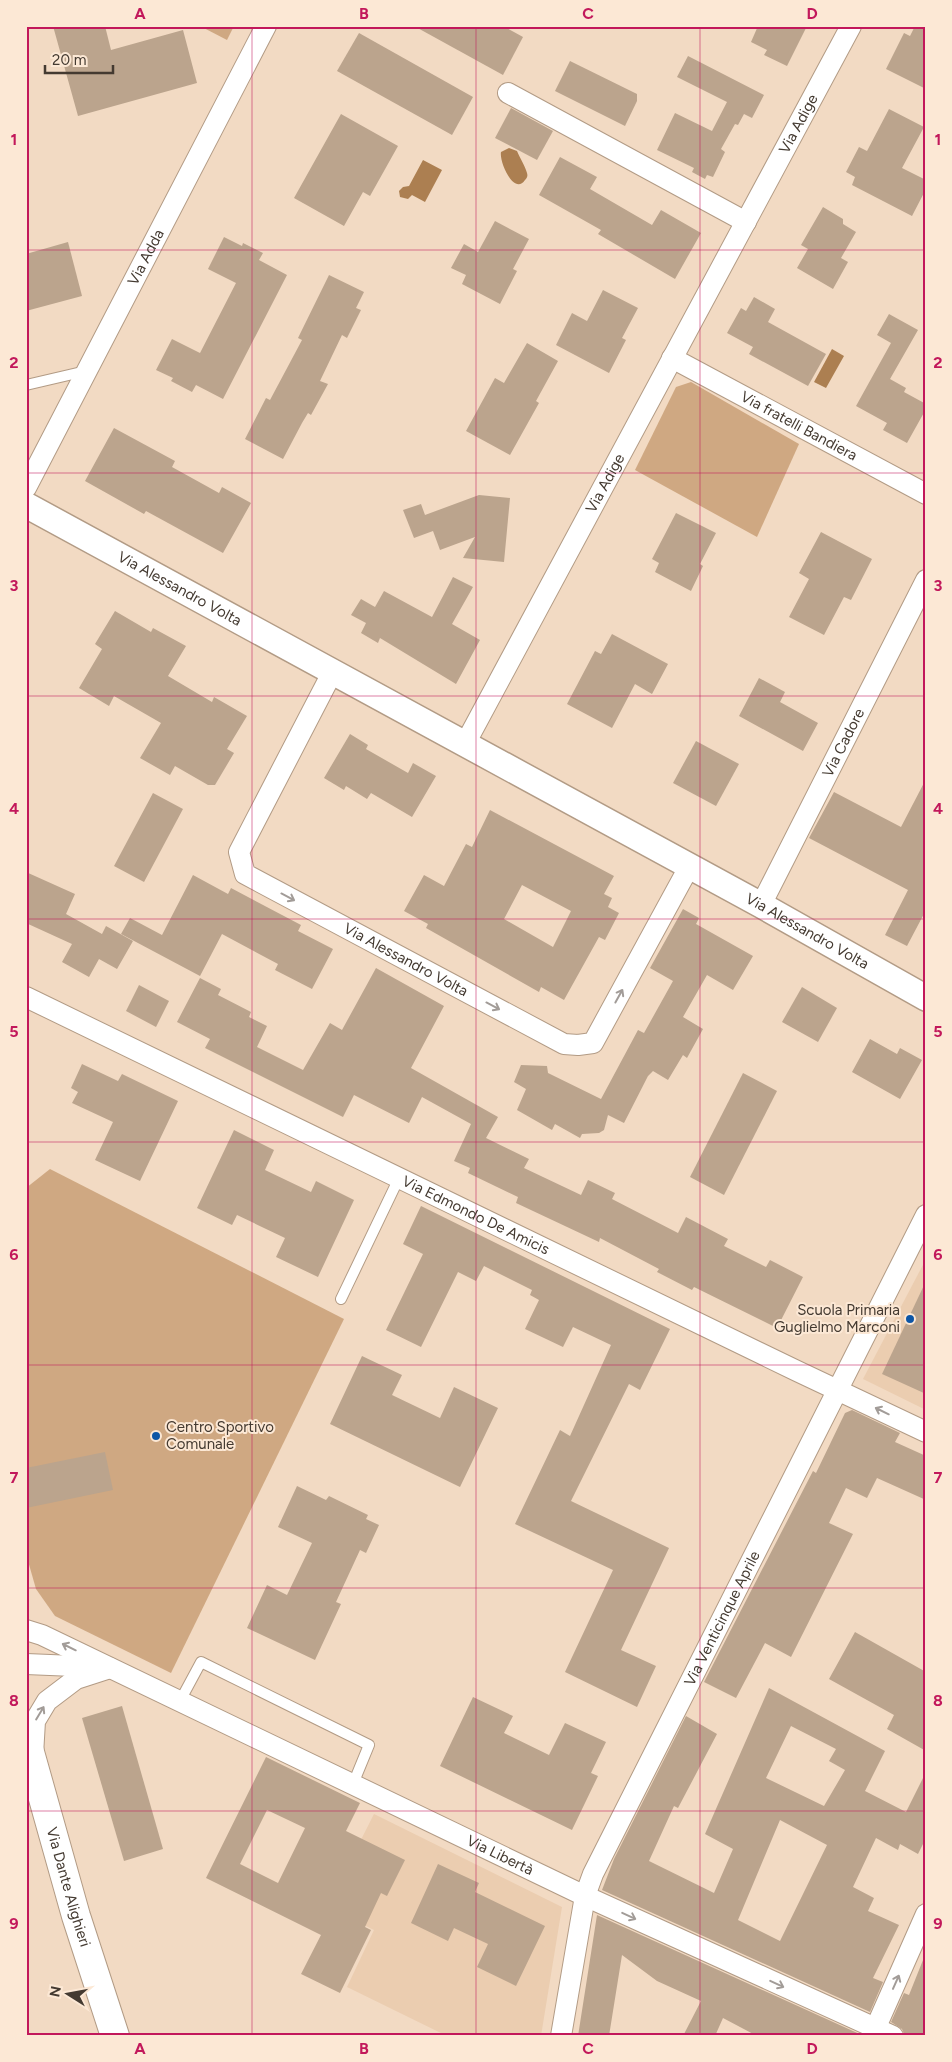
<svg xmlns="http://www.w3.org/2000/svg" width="952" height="2062" font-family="Figtree,sans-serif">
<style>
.built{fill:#ebcdb0}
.green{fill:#cfa882}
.water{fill:#ac7f51}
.building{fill:#bba48d;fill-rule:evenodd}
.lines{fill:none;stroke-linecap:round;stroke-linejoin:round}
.service-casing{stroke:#b29b85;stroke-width:12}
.minor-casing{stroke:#b29b85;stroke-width:22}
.tertiary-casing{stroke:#b29b85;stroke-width:28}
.secondary-casing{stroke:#b29b85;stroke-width:30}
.service{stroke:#fff;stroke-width:10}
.minor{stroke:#fff;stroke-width:20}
.tertiary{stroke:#fff;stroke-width:25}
.secondary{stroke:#fff;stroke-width:28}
.oneway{stroke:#a29c98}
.grid{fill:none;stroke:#c2185b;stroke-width:1;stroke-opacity:0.55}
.poi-dot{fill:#0d56a6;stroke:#fce8d5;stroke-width:2}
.labels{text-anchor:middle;stroke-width:4;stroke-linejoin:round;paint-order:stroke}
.street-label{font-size:15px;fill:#443a31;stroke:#fce8d5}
.poi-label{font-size:15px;fill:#443a31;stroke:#fce8d5;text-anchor:end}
.neatline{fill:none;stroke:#c2185b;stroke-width:2}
.grid-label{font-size:16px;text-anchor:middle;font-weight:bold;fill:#c2185b}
</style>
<rect width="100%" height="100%" fill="#f2dac3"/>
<g class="built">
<path d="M926,1259V1410L863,1379Z"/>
<path d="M374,1814L562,1907L541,2036H447L347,1987L374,1930L327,1907Z"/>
</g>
<g class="green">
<path d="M200,26H234L227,40Z"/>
<path d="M691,382L799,444L757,537L635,470L676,387Z"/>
<path d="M50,1169L344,1319L171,1673L55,1616L36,1589L26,1554V1188Z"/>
</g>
<g class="water">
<path d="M509,148L517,151C520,158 525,166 527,173C528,176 527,178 525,180C514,196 499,162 501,152Z"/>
<path d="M423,160L442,170L425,202L412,195L408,199L400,197L399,191L403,187L409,186Z"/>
<path d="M832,349L844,356L826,388L814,382Z"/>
</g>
<g class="building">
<path d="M53,26H105L111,50L183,30L197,83L78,116Z"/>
<path d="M414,26H503L523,37L503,75Z"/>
<path d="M758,26H807L787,66L764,55L767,50L751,42Z"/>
<path d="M915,26H926V89L886,69L904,33L910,36Z"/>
<path d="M359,33L473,97L452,135L337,71Z"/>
<path d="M688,56L764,95L752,118L744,114L738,125L735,124L721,149L725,152L713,177L707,175L705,179L692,172L694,168L657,150L675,113L712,131L727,102L677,77Z"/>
<path d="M570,61L637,94V101L625,126L555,91Z"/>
<path d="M511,108L553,131L537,160L495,138Z"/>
<path d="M889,109L924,127L902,168L926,180V189L912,216L852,185L855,177L846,172L859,147L867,151Z"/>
<path d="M341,114L398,146L370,196L363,192L344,226L294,198Z"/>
<path d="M560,157L597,177L590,189L652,225L661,210L701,233L675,279L598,234L601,230L539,195Z"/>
<path d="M823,207L843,219V224L856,232L841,258L848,262L833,289L797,268L808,249L801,245Z"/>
<path d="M495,221L529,239L513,269L517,271L500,304L462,284L466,275L451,268L464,244L478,252Z"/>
<path d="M224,237L242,246L243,243L263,253L259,260L287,275L223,399L196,385L192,392L171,381L173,378L156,370L172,339L200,353L236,283L208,269Z"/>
<path d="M68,242L82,296L26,311V254Z"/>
<path d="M329,275L364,292L356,308L361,310L347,338L342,335L320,381L328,384L311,415L308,413L302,423L283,459L245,439L266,398L270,400L302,340L298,338Z"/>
<path d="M603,290L638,308L622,338L626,340L609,373L556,345L572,313L587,321Z"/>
<path d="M754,297L775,309L768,322L826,354L808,386L749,354L753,347L727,333L741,308L746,311Z"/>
<path d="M889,314L918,330L890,379L906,388L904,392L926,404V409L907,443L883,430L887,423L856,406L891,343L877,335Z"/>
<path d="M527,343L558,361L536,401L539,403L510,455L466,431L495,378L504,383Z"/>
<path d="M114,428L175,461L172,467L219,493L222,487L251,503L223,553L146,511L144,514L85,481Z"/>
<path d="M479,495L510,498L504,562L463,558L475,537L440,550L433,531L414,538L403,510L421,504L425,515Z"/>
<path d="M676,513L716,533L700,564L703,566L691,591L655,572L659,563L652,559Z"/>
<path d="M821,532L872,559L851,600L844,597L824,635L789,617L809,579L799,573Z"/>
<path d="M453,577L473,587L452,624L480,640L456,684L380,638L378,643L361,633L366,623L351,615L361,599L375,607L384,591L432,617Z"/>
<path d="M115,611L151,632L153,628L186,646L168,676L212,702L214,697L247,716L227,749L234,753L215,785H208L175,766L170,775L140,758L161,723L114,696L109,706L79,688L102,649L95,644Z"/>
<path d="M612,634L668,664L652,694L635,684L612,728L567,704L595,651L601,654Z"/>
<path d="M759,678L785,692L780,702L818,723L803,751L739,716Z"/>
<path d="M350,734L368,745L366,749L408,773L413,763L436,776L412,817L371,793L367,799L346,786L344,790L324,778Z"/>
<path d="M696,741L739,764L716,806L673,783Z"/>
<path d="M926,779V910L907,946L885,935L908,890L809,838L834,792L901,827Z"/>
<path d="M153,793L183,809L144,882L114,866Z"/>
<path d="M490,810L614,876L604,894L612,898L608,907L619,913L605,940L599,937L564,1000L541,987L539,992L426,928L428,924L404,911L424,875L444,886L466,844L472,847ZM522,885L571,911L553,947L504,919Z"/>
<path d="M26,872L75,894L66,914L102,934L106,926L133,941L117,969L99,959L89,977L62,962L72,944L26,923Z"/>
<path d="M193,875L228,894L231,888L301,925L298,931L333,949L312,989L275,970L278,964L222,934L200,976L121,934L130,918L162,935Z"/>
<path d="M683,909L699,918L696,924L753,956L733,990L707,975L683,1017L703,1029L687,1058L683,1055L668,1080L653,1071L648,1076L624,1123L608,1115L604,1130L599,1133L582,1134L580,1138L555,1124L552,1130L517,1110L526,1089L514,1082L521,1065L547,1066L548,1073L601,1099L638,1030L644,1033L673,981L650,968Z"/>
<path d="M376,968L444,1006L411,1068L498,1117L486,1138L529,1159L524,1168L581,1195L588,1180L615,1193L612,1199L678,1233L686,1217L728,1239L724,1246L766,1267L770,1260L803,1277L777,1328L694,1287L692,1290L657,1272L659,1269L600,1238L599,1242L516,1203L518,1197L468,1173L470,1168L454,1161L471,1124L422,1097L409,1123L354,1095L343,1117L205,1048L210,1039L177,1022L200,978L221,989L218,995L251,1012L249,1017L267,1026L257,1047L303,1070L330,1023L342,1030Z"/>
<path d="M139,985L169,1001L156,1027L126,1011Z"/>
<path d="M802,987L837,1008L818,1042L782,1022Z"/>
<path d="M870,1039L897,1054L900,1048L922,1060L900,1099L852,1072Z"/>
<path d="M82,1064L118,1081L122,1074L178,1101L140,1181L95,1160L113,1122L72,1103L78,1092L71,1088Z"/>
<path d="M743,1073L777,1091L724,1195L690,1177Z"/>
<path d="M234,1130L274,1150L265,1170L311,1192L316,1181L354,1200L318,1277L276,1257L285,1238L237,1215L232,1225L197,1208Z"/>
<path d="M421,1206L670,1329L640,1390L629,1384L571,1501L669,1548L621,1650L656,1666L637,1707L565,1672L613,1570L515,1524L560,1430L570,1436L611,1345L573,1327L563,1347L525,1329L539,1300L530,1295L532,1290L484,1266L476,1281L458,1272L421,1347L386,1330L423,1254L403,1244Z"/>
<path d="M926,1281V1394L882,1374Z"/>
<path d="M362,1356L402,1375L392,1395L440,1418L454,1387L498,1408L460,1487L330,1424Z"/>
<path d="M852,1410L900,1433L895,1442L926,1456V1500L877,1478L867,1498L846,1488L829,1523L853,1534L791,1657L765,1643L736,1698L704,1682L813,1471L816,1473L845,1413Z"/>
<path d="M105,1452L113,1490L26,1508V1468Z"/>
<path d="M297,1486L326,1500L329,1496L368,1515L366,1519L379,1525L366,1553L360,1550L336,1602L341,1604L315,1660L247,1628L267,1585L287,1595L312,1543L278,1527Z"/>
<path d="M855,1632L926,1672V1751L887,1729L894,1715L829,1679Z"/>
<path d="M769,1688L885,1751L865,1791L906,1812L926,1772V1838L918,1854L900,1844L898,1850L876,1838L853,1887L874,1898L868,1911L899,1925L873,1978L883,1982L870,2012L602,1890L614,1859L686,1716L717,1734L678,1808L674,1806L649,1861L714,1893L733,1849L705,1834ZM791,1726L836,1749L829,1761L845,1770L824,1806L766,1778ZM780,1820L827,1845L780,1941L738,1920Z"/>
<path d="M473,1697L513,1716L504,1733L549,1755L565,1723L606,1742L591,1773L598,1776L572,1830L440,1766Z"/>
<path d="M122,1706L163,1849L124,1861L82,1718Z"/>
<path d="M266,1757L360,1803L346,1831L405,1860L387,1896L381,1893L365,1927L371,1930L340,1993L301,1974L321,1935L206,1878ZM267,1810L305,1828L278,1883L240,1864Z"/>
<path d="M438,1864L479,1883L475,1892L545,1926L516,1986L477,1967L488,1944L454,1928L448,1941L411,1923Z"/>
<path d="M597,1915L864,2036H757L723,2018L715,2036H683L701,2001L657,1981L622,1955L609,2036H578Z"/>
<path d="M925,1955L926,2036H905L902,2029L891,2022L904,1993L909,1995Z"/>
</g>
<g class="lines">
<defs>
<g id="service">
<path d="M26,385L86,371"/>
<path d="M341,1299L399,1178"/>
<path d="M180,1701L201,1662L369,1745L353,1784"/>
</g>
<g id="minor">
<path d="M508,93L746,222"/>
<path id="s1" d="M672,358L926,494"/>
<path id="s2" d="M26,488L266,26"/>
<path id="s3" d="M333,671L239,852L245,874L564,1044L578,1045L593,1043L689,867"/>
<path id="s4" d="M465,744L851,26"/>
<path id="s5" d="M761,905L926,580"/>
<path id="s6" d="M26,997L797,1371L926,1432"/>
<path id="s7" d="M26,1630L42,1635L585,1896L893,2036"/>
<path d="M26,1664L98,1667"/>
<path d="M33,1755L35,1721L47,1701L76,1679L110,1668"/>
<path d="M876,2027L926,1914"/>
<path id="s8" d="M561,2036L585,1896L593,1874L926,1215"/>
</g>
<g id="tertiary">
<path id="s9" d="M26,505L761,905L926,998"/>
</g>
<g id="secondary">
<path id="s10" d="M26,1738L76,1916L115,2036"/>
</g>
</defs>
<use href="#service" class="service-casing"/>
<use href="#minor" class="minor-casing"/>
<use href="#tertiary" class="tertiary-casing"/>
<use href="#secondary" class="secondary-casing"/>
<use href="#service" class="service"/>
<use href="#minor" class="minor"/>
<use href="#tertiary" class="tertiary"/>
<use href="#secondary" class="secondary"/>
</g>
<defs><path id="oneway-shaft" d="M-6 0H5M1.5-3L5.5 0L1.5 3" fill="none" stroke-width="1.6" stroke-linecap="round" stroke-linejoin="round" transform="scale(1.25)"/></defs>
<g class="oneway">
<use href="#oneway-shaft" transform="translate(288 897) rotate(28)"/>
<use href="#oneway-shaft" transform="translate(619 996) rotate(-61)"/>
<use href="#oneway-shaft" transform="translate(493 1006) rotate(28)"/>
<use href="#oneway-shaft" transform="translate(882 1411) rotate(-154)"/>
<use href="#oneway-shaft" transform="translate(69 1647) rotate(-154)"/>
<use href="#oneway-shaft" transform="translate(40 1713) rotate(-59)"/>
<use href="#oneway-shaft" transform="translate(629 1916) rotate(25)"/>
<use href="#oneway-shaft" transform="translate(896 1982) rotate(-66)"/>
<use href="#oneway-shaft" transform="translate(777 1984) rotate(25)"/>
</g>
<path class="grid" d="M252,26V2036M476,26V2036M700,26V2036M26,250H926M26,473H926M26,696H926M26,919H926M26,1142H926M26,1365H926M26,1588H926M26,1811H926"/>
<g class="poi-dot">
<circle cx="910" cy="1319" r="5"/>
<circle cx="156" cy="1436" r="5"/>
</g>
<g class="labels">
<g class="street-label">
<text dy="5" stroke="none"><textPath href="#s4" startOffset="704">Via Adige</textPath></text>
<text dy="5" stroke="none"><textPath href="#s2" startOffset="260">Via Adda</textPath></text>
<text dy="5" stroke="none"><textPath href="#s1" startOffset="144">Via fratelli Bandiera</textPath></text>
<text dy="5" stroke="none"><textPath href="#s4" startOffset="296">Via Adige</textPath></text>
<text dy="5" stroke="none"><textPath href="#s9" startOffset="175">Via Alessandro Volta</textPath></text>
<text dy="5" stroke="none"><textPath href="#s5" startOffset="182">Via Cadore</textPath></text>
<text dy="5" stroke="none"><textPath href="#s9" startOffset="890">Via Alessandro Volta</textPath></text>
<text dy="5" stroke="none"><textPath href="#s3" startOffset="409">Via Alessandro Volta</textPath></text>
<text dy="5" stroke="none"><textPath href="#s6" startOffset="500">Via Edmondo De Amicis</textPath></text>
<text dy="5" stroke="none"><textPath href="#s8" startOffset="452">Via Venticinque Aprile</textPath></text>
<text dy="5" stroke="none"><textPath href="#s7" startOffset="525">Via Libertà</textPath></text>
<text dy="5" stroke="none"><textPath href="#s10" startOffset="155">Via Dante Alighieri</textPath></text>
</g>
<g class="poi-label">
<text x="900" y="1315">Scuola Primaria<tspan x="900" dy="17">Guglielmo Marconi</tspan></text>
<text x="166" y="1432" text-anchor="start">Centro Sportivo<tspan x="166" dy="17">Comunale</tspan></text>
</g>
</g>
<rect width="952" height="2062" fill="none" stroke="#fce8d5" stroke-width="55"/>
<g transform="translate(68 1994) rotate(281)" stroke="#fce8d5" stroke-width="4" paint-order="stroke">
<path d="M0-4L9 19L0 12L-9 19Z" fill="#443a31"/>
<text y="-8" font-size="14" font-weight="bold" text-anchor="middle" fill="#443a31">N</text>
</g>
<path d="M45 65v8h68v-8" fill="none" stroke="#443a31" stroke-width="2.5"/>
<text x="52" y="65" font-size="15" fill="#443a31" stroke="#fce8d5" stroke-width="4" paint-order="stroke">20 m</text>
<rect x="28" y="28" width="896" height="2006" class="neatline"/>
<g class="grid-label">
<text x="140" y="19">A</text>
<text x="364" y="19">B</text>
<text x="588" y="19">C</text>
<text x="812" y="19">D</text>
<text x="14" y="145">1</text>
<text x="938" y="145">1</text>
<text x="14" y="368">2</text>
<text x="938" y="368">2</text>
<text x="14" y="591">3</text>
<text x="938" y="591">3</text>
<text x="14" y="814">4</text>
<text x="938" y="814">4</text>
<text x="14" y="1037">5</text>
<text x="938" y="1037">5</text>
<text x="14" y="1260">6</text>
<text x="938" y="1260">6</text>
<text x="14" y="1483">7</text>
<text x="938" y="1483">7</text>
<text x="14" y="1706">8</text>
<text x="938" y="1706">8</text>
<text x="14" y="1929">9</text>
<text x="938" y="1929">9</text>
<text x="140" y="2054">A</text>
<text x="364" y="2054">B</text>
<text x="588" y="2054">C</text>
<text x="812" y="2054">D</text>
</g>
</svg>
